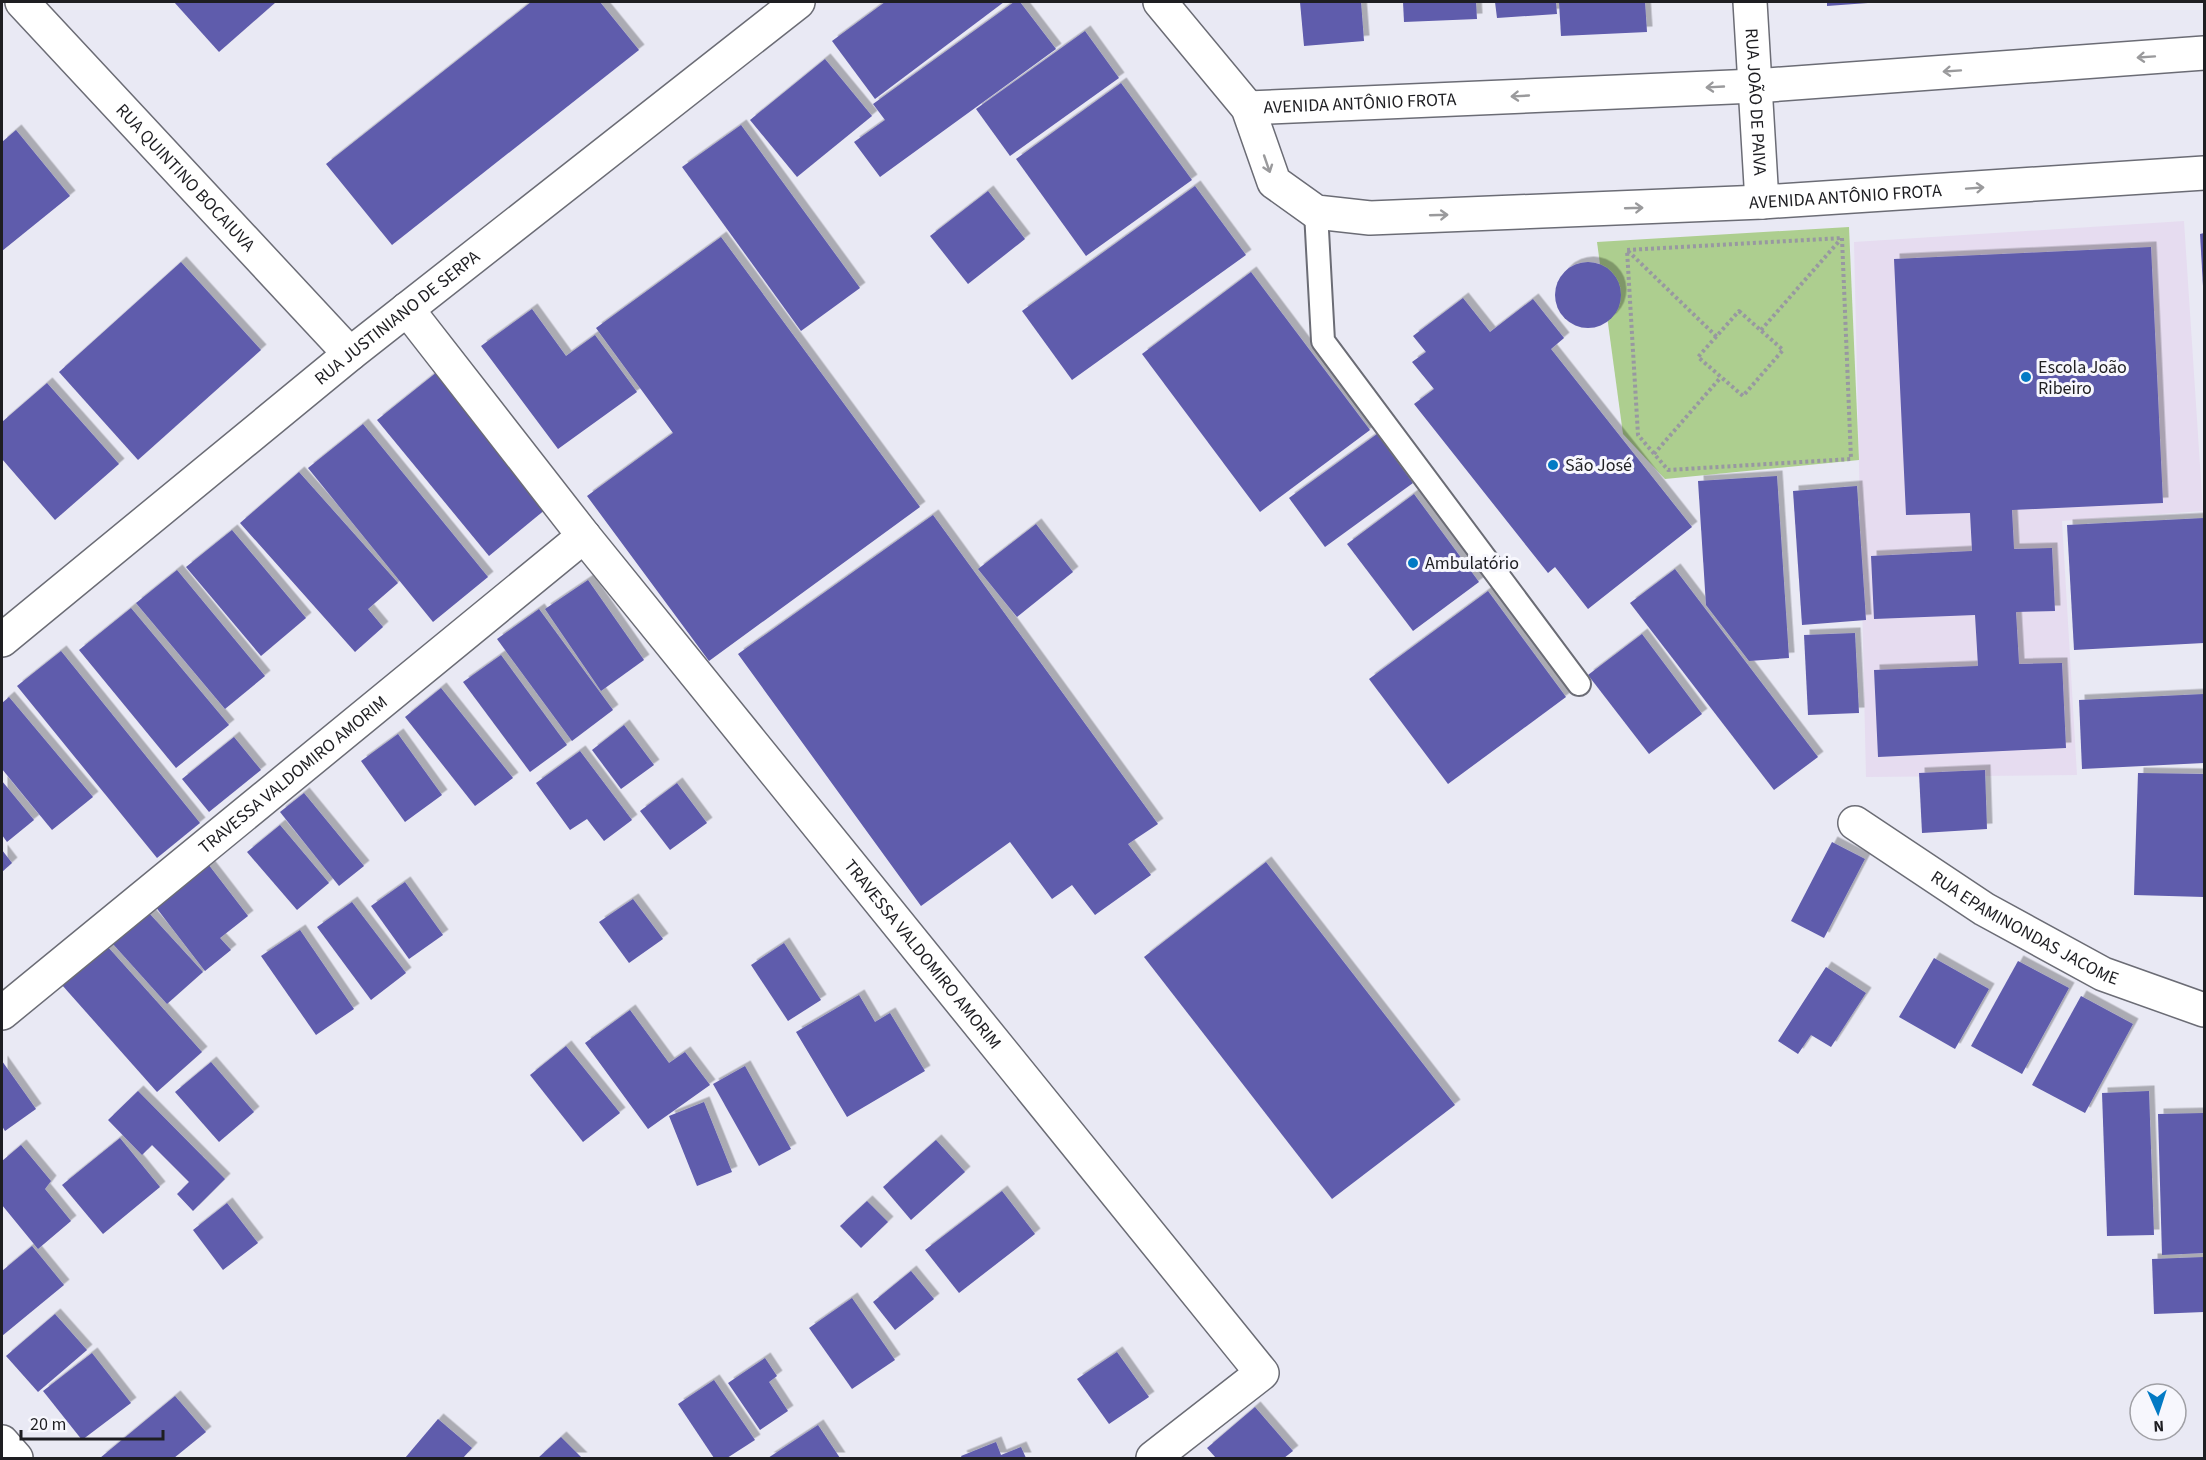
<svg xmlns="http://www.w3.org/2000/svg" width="2206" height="1460" font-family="'Source Sans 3',sans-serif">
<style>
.education{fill:#e6dcf0}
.green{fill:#adce8f}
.building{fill:#5f5bac;filter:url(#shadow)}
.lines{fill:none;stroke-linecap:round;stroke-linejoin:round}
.lane-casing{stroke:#6b6c75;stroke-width:26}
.street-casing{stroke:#6b6c75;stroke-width:36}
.secondary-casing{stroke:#6b6c75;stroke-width:36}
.path{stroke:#9898a1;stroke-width:4;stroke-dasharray:3 3;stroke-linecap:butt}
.lane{stroke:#fff;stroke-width:22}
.street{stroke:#fff;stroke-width:33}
.secondary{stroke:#fff;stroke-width:33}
.oneway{stroke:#9a9a9c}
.poi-dot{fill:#037ac4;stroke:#f7f7fd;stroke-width:2}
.labels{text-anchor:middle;stroke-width:6;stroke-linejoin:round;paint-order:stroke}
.street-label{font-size:18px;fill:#1e1e22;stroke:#f7f7fd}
.poi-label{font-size:18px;fill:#1e1e22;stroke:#f7f7fd;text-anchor:start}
</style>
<defs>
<filter id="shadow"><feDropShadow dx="5.5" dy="-5.5" stdDeviation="0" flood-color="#0004"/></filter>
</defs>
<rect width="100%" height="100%" fill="#e9e9f4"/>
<path class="education" d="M2184,221L2203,511L2062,521L2077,775L1866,777L1854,242Z"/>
<path class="green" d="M1849,227L1859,460L1665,479L1623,434L1597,242Z"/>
<g class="building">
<path d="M174,2H276L219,52Z"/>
<path d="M531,2H600L639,50L392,245L326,164Z"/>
<path d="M885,2H1004L875,99L832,41Z"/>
<path d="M1014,2H1020L1056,49L880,177L854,142L885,120L873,104Z"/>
<path d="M1300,2H1361L1364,41L1304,46Z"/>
<path d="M1403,2H1476L1477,19L1404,22Z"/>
<path d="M1495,2H1556L1557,14L1497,18Z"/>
<path d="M1559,2H1645L1647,32L1561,36Z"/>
<path d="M1827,2H1868V3L1827,6Z"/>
<path d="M1085,31L1119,78L1010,156L976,109Z"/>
<path d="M825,59L872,116L797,177L750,120Z"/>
<path d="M1121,83L1192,180L1086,256L1016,159Z"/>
<path d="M741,125L860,288L801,331L682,167Z"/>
<path d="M16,130L70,196L2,251V142Z"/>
<path d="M1195,186L1246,255L1072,380L1022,311Z"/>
<path d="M988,191L1025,239L968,284L930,236Z"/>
<path d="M2204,233V286H2203L2200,234Z"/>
<path d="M721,237L920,507L709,661L587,496L673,433L596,328Z"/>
<path d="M2151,247L2163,503L2012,510L2014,549L2052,548L2055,611L2016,612L2019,664L2062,663L2066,748L1878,757L1874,670L1978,666L1975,615L1874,619L1871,556L1972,551L1970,513L1906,515L1894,259Z"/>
<circle cx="1588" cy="295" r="33"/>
<path d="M181,262L261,350L138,460L59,372Z"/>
<path d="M1251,272L1370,430L1260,512L1142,354Z"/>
<path d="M1463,298L1490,332L1533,299L1564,338L1551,349L1692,527L1588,609L1555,567L1548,573L1414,404L1434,389L1412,362L1426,352L1413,336Z"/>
<path d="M532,309L566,356L595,335L637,392L558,449L481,346Z"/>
<path d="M442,368L552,504L489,556L377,420Z"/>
<path d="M47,383L119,464L55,520L2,459V422Z"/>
<path d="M363,424L488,577L433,622L308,468Z"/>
<path d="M1377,434L1413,483L1325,547L1289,498Z"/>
<path d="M299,472L398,583L368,609L383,627L355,652L240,523Z"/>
<path d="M1777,476L1789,658L1749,661L1706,605L1698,481Z"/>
<path d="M1857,486L1866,620L1802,625L1793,491Z"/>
<path d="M1414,494L1479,582L1413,631L1347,544Z"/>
<path d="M933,515L1158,824L1128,844L1151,875L1095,915L1072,885L1052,899L1010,842L921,906L738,654Z"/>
<path d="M2204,518V643L2074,650L2067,525Z"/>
<path d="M1036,524L1073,572L1017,617L978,569Z"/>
<path d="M232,530L306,618L261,656L186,567Z"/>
<path d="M1675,569L1818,757L1774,790L1630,603Z"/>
<path d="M177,570L265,676L225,709L136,603Z"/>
<path d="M588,580L644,660L601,691L545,609Z"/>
<path d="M1488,591L1566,697L1448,784L1369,679Z"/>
<path d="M131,608L229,725L176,768L79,650Z"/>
<path d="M539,609L613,710L572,741L497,639Z"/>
<path d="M1855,633L1859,713L1808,715L1804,635Z"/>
<path d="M1642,634L1702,714L1649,754L1588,675Z"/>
<path d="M61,651L200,823L157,858L17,686Z"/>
<path d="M501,655L567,745L530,772L463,682Z"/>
<path d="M441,688L513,778L475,806L405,717Z"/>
<path d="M2204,694V763L2082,769L2079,700Z"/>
<path d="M9,697L93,797L52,830L2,769V703Z"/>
<path d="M624,725L654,765L621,789L592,750Z"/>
<path d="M398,734L442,795L405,822L361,761Z"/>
<path d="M234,737L261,770L209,812L182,779Z"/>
<path d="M580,751L632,820L604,841L587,819L570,830L536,783Z"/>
<path d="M1985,770L1987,829L1922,833L1919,773Z"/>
<path d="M2138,773L2204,774V897L2134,895Z"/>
<path d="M2,781L34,820L7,842L2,835Z"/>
<path d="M677,783L707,823L670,850L640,811Z"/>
<path d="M304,793L364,866L339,886L280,812Z"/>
<path d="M280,825L329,883L297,910L247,852Z"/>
<path d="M1832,842L1865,859L1824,938L1791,921Z"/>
<path d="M2,850L12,863L2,872Z"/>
<path d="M1266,862L1455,1105L1332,1199L1144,957Z"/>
<path d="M208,864L248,916L220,938L231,950L205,971L155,906Z"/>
<path d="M405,882L443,935L409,959L371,906Z"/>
<path d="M633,899L663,939L629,963L599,922Z"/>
<path d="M352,902L406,973L371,1000L317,927Z"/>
<path d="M148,912L203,972L167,1004L113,944Z"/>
<path d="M300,930L354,1009L316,1035L261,956Z"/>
<path d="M784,943L821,1000L788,1021L751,965Z"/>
<path d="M107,946L202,1052L157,1092L62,985Z"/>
<path d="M1934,958L1989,989L1955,1049L1899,1017Z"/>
<path d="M2018,961L2069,988L2022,1074L1971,1046Z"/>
<path d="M1826,967L1866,993L1831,1047L1811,1035L1798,1054L1778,1041Z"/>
<path d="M859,995L875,1022L890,1013L925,1071L847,1117L796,1032Z"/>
<path d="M2081,996L2133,1024L2085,1113L2032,1085Z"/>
<path d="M630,1010L669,1063L685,1052L710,1085L648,1129L585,1043Z"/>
<path d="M566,1046L620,1113L583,1142L530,1075Z"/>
<path d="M2,1061L36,1109L5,1131L2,1126Z"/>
<path d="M211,1062L254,1112L219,1142L175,1092Z"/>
<path d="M745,1066L791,1149L759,1166L713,1084Z"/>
<path d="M138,1091L225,1179L193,1211L177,1194L189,1182L152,1145L142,1155L108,1120Z"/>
<path d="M2149,1091L2154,1235L2107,1236L2102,1093Z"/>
<path d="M704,1102L732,1172L697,1186L669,1116Z"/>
<path d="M2204,1113V1253L2162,1255L2158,1114Z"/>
<path d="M120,1138L160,1187L103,1234L62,1185Z"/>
<path d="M936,1140L965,1172L911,1220L883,1187Z"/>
<path d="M21,1145L51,1181L45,1189L71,1221L38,1249L2,1205V1161Z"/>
<path d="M1002,1191L1035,1234L959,1293L925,1250Z"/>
<path d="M867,1201L888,1222L861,1248L840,1226Z"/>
<path d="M227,1203L258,1243L223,1270L193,1230Z"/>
<path d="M32,1246L64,1285L2,1336V1271Z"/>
<path d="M2204,1257V1312L2154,1314L2152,1259Z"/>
<path d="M911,1271L934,1299L895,1330L873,1302Z"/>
<path d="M852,1298L895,1360L852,1389L809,1328Z"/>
<path d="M55,1314L87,1350L38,1392L6,1356Z"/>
<path d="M1117,1352L1149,1397L1109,1424L1077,1379Z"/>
<path d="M92,1353L131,1403L82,1440L43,1391Z"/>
<path d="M765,1358L777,1376L769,1382L788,1411L760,1430L728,1383Z"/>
<path d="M714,1380L755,1440L727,1458H714L678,1404Z"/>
<path d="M175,1396L206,1432L174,1458H100Z"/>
<path d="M1255,1407L1293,1451L1284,1458H1216L1207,1448Z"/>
<path d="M438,1419L472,1448L463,1458H405Z"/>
<path d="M818,1425L840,1458H768Z"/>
<path d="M561,1437L582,1458H538Z"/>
<path d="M996,1442L1001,1455L1021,1447L1026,1458H962L961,1456Z"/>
</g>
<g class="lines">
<defs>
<path id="lane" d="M1316,212L1323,341L1579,684"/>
<g id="street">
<path id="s1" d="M22,2L350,354"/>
<path id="s2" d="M407,309L584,536L1262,1373L1153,1458"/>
<path id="s3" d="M1855,823L1984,909L2103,974L2204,1010"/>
<path id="s4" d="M2,1013L584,536"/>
<path d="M2,1442L16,1458"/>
</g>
<g id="secondary">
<path id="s5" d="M1160,2L1248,108L1274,182L1316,212L1370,218L1762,202L2204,173"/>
<path id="s6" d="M1750,2L1762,202"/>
<path id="s7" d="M1248,108L1755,86L2204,53"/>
<path id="s8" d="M2,640L350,354L798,2"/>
</g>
</defs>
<use href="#lane" class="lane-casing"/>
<use href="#street" class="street-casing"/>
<use href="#secondary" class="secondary-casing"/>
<g class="path">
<path d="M1842,238L1851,459L1668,470L1638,435L1627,250Z"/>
<path d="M1628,251L1717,337"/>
<path d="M1739,311L1783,350L1743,396L1698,357Z"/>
<path d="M1761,330L1841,239"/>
<path d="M1654,454L1721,377"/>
</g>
<use href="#lane" class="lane"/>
<use href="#street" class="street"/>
<use href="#secondary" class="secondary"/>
</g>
<defs><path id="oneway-shaft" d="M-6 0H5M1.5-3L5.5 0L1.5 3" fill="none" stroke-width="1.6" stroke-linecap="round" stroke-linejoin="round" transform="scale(1.5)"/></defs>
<g class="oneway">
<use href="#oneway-shaft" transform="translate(2146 57) rotate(176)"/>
<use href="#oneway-shaft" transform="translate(1952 71) rotate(176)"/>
<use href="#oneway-shaft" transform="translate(1715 87) rotate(177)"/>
<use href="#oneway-shaft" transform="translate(1520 96) rotate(177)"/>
<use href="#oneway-shaft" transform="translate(1267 164) rotate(71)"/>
<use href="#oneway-shaft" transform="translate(1975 188) rotate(-4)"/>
<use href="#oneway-shaft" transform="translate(1634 208) rotate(-2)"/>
<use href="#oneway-shaft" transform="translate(1439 215) rotate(-2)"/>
</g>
<g class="poi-dot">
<circle cx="2026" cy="377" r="6"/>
<circle cx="1553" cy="465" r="6"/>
<circle cx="1413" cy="563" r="6"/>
</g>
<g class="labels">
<g class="street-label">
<text dy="6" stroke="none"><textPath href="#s6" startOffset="100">RUA JOÃO DE PAIVA</textPath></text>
<text dy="6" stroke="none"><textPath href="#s7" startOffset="112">AVENIDA ANTÔNIO FROTA</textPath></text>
<text dy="6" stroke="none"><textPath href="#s1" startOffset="240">RUA QUINTINO BOCAIUVA</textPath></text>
<text dy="6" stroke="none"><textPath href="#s5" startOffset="798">AVENIDA ANTÔNIO FROTA</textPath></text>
<text dy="6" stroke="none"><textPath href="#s8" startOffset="510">RUA JUSTINIANO DE SERPA</textPath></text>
<text dy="6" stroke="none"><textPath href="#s4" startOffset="376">TRAVESSA VALDOMIRO AMORIM</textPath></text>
<text dy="6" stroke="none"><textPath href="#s3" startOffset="200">RUA EPAMINONDAS JACOME</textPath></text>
<text dy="6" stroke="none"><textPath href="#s2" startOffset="826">TRAVESSA VALDOMIRO AMORIM</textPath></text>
</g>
<g class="poi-label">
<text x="2038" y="373">Escola João<tspan x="2038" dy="21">Ribeiro</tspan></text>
<text x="1565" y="471">São José</text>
<text x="1425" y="569">Ambulatório</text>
</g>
</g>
<rect width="2206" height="1460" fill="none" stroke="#1e1e22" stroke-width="6"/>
<g transform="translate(2158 1412) rotate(177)"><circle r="28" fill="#f7f7fd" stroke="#a0a0a5" stroke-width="1.5"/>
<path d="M0-4.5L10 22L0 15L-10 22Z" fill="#037ac4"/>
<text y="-9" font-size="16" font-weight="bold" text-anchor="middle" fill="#1e1e22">N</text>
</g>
<path d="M21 1430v9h142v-9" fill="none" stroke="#1e1e22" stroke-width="3"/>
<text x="30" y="1430" font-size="18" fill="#1e1e22" stroke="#f7f7fd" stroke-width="4.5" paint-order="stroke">20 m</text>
</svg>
